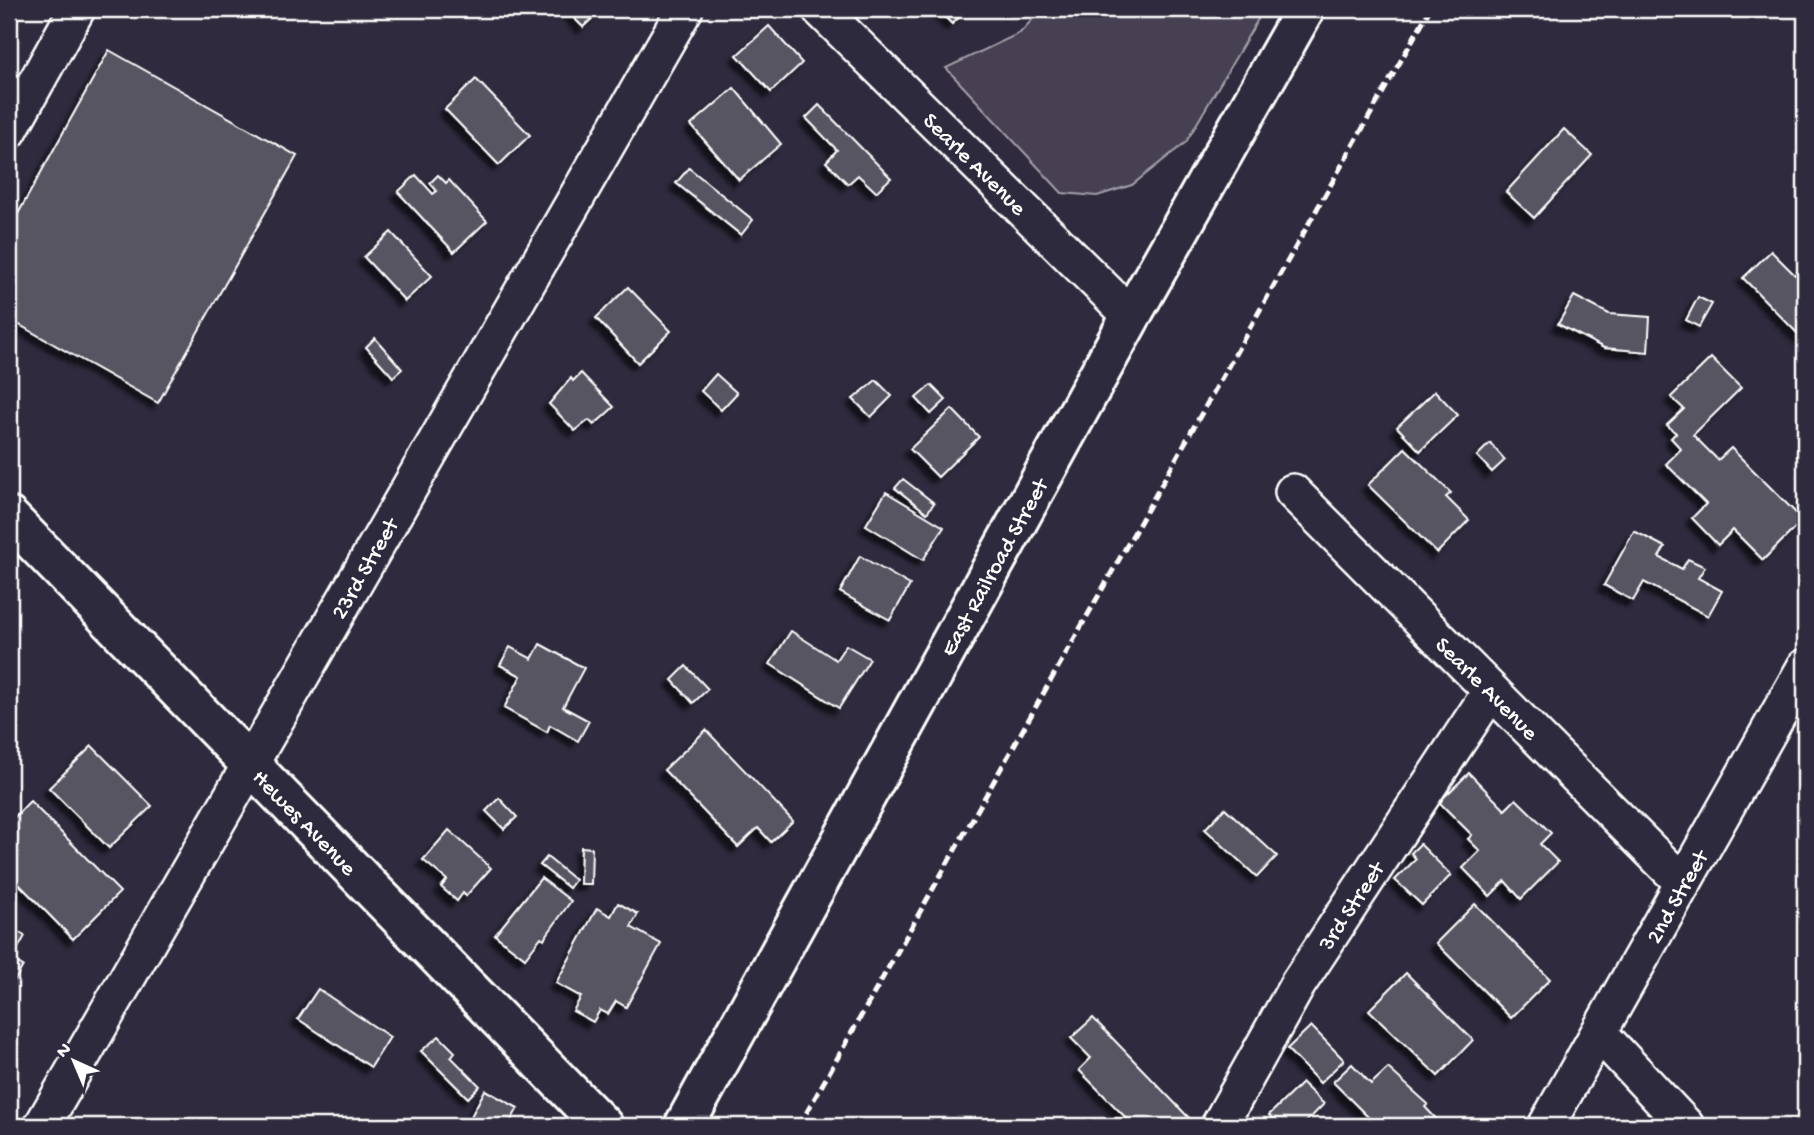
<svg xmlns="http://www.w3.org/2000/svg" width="1814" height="1135" font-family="'Gochi Hand',sans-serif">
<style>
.green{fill:#464152;stroke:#a2a0a8;stroke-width:2}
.building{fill:#595564;stroke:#fff;stroke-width:2;filter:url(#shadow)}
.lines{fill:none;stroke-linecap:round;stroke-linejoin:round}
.street-casing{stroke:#fff;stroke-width:40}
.secondary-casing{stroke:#fff;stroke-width:44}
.street{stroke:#2f2a3d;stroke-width:35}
.secondary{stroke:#2f2a3d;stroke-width:38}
.rail{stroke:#fff;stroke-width:5;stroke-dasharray:10 5;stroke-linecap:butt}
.labels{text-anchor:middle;stroke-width:6;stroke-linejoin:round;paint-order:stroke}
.street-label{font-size:23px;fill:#fff;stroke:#2f2a3d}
</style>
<defs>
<filter id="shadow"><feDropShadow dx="-6" dy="6" stdDeviation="2" flood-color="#0009"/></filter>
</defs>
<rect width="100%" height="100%" fill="#2f2a3d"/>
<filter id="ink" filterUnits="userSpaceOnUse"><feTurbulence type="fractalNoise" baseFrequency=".0143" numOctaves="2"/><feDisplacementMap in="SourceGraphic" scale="14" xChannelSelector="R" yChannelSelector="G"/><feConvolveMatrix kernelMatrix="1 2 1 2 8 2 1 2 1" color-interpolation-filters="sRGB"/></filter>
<g filter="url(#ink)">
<path class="green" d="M1042,9H1264L1186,142L1132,185L1097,196L1062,193L946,68L1020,33Z"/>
<g class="building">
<path d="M565,9H592L597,14L583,27Z"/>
<path d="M937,9H968L952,24Z"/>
<path d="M769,26L802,63L771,92L737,55Z"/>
<path d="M109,50L297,156L158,403L9,319V230Z"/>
<path d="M476,79L530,135L499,165L445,109Z"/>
<path d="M734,88L781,144L739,180L691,125Z"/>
<path d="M819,105L891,178L876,192L858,175L848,184L826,162L837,150L806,118Z"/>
<path d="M1564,129L1592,155L1534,218L1506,192Z"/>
<path d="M689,168L753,220L741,235L676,183Z"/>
<path d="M416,175L433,194L437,191L430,183L438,175L446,183L449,180L487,221L454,252L398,192Z"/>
<path d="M391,232L432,276L405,301L364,257Z"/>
<path d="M1771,251L1795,275L1800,270L1805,275V341L1743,278Z"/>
<path d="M628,287L671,331L638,363L596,318Z"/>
<path d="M1574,296L1609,314L1650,317L1648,352L1604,348L1558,324Z"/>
<path d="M1698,297L1712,304L1699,327L1686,320Z"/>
<path d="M375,338L402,369L393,377L366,347Z"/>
<path d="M1711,358L1741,388L1693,435L1718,460L1731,448L1803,520L1763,560L1733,530L1718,545L1692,518L1706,504L1666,464L1681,449L1671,438L1676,433L1667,425L1684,409L1671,397Z"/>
<path d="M581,373L614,407L594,425L589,420L575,431L549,404L571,378L573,381Z"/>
<path d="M716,374L737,393L721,410L701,391Z"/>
<path d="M876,380L892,396L871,417L853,399Z"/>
<path d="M931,385L946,400L931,414L916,398Z"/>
<path d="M1435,391L1458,415L1420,451L1397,427Z"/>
<path d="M952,409L979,437L938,477L910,449Z"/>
<path d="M1490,443L1505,460L1492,472L1477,456Z"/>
<path d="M1405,448L1451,493L1446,497L1469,520L1437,553L1368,485Z"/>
<path d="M903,479L934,503L927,513L895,488Z"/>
<path d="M886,492L944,527L923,560L866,525Z"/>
<path d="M1634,531L1665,547L1659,557L1682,569L1688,559L1705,567L1698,578L1722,591L1708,616L1644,582L1633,601L1604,585Z"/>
<path d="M860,556L910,585L890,620L840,592Z"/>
<path d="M791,631L836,660L846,645L870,659L839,708L770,664Z"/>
<path d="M540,644L584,668L563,707L589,721L578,741L550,725L547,732L504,708L521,676L500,665L510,647L532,659Z"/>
<path d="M686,666L708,689L693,703L672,680Z"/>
<path d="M706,730L793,821L771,842L758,828L738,847L664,770Z"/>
<path d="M92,746L152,806L109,848L49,788Z"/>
<path d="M1469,773L1505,810L1516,799L1551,833L1540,844L1558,862L1521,899L1505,881L1490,896L1463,868L1480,851L1468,839L1472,835L1439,802Z"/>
<path d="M499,798L517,817L504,829L486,811Z"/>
<path d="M30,801L120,892L73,939L9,874V823Z"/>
<path d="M1225,808L1277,856L1257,877L1205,829Z"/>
<path d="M449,830L491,868L466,896L463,893L457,901L441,887L447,880L423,860Z"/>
<path d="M1420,844L1451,875L1422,905L1395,880L1416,859L1411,853Z"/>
<path d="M581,847L592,848L591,884H580Z"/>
<path d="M547,857L575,880L569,888L540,865Z"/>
<path d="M541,878L571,901L544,939L541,937L525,958L495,935Z"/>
<path d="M618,903L638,914L631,927L661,944L626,1007L616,1001L608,1014L600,1010L593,1022L573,1011L581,997L556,983L597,908L611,916Z"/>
<path d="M1475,904L1550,979L1511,1018L1436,943Z"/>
<path d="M9,927L25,936L12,959L23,966L10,988Z"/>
<path d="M1406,973L1473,1040L1438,1076L1369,1010Z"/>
<path d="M318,989L390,1037L371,1067L298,1019Z"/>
<path d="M1093,1018L1192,1121L1186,1126H1134L1079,1070L1091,1058L1071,1038Z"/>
<path d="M1311,1026L1344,1060L1320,1083L1287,1049Z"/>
<path d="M439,1036L455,1052L451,1057L480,1086L468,1098L421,1051Z"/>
<path d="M1352,1064L1371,1084L1388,1068L1428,1104L1425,1107L1443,1126H1377L1333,1082Z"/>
<path d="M1302,1083L1324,1104L1302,1126H1281L1269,1115Z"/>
<path d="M485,1090L518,1108L508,1126H466Z"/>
</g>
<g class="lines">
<defs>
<g id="street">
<path id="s1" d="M820,9L1131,316"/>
<path d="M9,131L77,9"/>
<path id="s2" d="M1293,492L1683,883"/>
<path d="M1599,1033L1686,1126"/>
<path id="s3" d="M42,1126L685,9"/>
<path id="s4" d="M1219,1126L1298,984L1491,691"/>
<path id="s5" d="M1546,1126L1805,667"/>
</g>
<g id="secondary">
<path id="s6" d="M9,517L603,1126"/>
<path id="s7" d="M684,1126L1131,316L1305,9"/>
</g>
</defs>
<use href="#street" class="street-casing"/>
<use href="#secondary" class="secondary-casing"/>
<use href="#street" class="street"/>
<use href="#secondary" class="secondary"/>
<path class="rail" d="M799,1126L1430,9"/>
</g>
</g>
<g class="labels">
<g class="street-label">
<text dy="8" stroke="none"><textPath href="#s1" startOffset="219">Searle Avenue</textPath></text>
<text dy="8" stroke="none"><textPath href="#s7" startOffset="639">East Railroad Street</textPath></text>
<text dy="8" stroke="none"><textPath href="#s3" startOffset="644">23rd Street</textPath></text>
<text dy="8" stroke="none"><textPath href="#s2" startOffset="276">Searle Avenue</textPath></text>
<text dy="8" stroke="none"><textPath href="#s6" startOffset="425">Hewes Avenue</textPath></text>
<text dy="8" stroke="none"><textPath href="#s5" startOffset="264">2nd Street</textPath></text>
<text dy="8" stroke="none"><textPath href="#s4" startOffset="257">3rd Street</textPath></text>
</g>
</g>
<rect width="1814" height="1135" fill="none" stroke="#2f2a3d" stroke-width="35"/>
<rect x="18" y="18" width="1779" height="1100" fill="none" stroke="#fff" stroke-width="2.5" filter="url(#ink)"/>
<g transform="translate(74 1061) rotate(316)" stroke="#2f2a3d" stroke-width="5" paint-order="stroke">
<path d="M0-5L12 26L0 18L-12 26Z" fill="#ffffff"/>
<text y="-10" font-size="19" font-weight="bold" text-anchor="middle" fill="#ffffff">N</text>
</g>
</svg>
